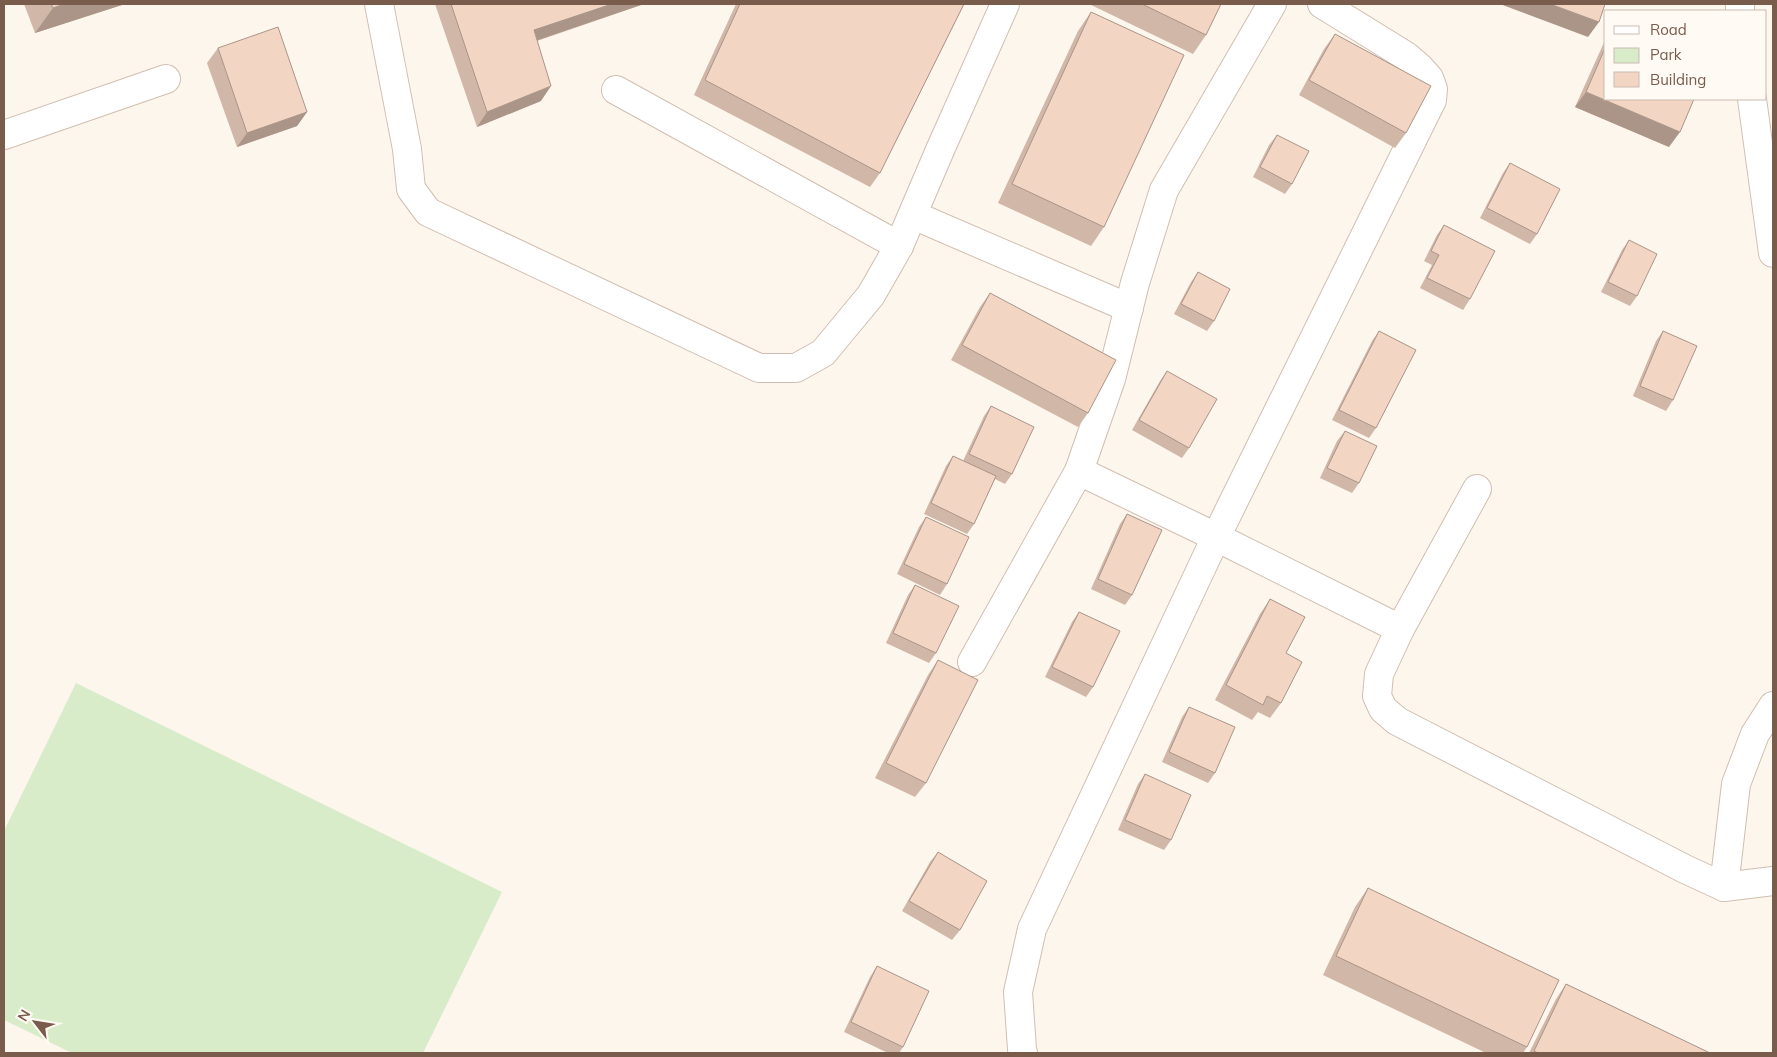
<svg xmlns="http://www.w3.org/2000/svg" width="1777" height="1057" font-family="Mulish,sans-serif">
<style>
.green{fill:#d8ecc9}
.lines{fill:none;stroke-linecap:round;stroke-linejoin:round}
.minor-casing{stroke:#d1beb0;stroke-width:30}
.minor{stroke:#fff;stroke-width:28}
.wall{fill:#d1b7a8}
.shaded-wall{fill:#aa9588}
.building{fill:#f3d5c3;stroke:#aa9588}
</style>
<rect width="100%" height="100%" fill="#fdf6ec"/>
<path class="green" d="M76,683L502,892L423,1053H72L4,1020V831Z"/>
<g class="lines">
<defs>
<g id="minor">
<path d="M379,4L407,149L411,189L428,212L759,368H796L823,353L871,295L899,246L940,150L1005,4"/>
<path d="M1740,11V4"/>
<path d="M616,90L899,246"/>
<path d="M1752,99L1773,253"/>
<path d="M4,135L166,79"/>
<path d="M913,215L1129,308"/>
<path d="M1079,471L1216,537L1400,629"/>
<path d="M1477,489L1400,629L1379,674L1377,696L1383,709L1397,721L1685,869L1724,887L1773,881"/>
<path d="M972,662L1079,471L1111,379L1135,283L1164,190L1272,4"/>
<path d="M1724,887L1736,784L1755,734L1773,706"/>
<path d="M1023,1053L1022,1049L1018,992L1032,929L1216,537L1432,100L1433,89L1429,78L1420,68L1406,56L1322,4"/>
</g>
</defs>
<use href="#minor" class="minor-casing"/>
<use href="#minor" class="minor"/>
</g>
<g class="wall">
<path d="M24,4H125L35,33Z"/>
<path d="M435,4H644L537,41L541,101L477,127Z"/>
<path d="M736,4H964L880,173L870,187L694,95Z"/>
<path d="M1089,4H1221L1206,35L1193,54Z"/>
<path d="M1091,12L1104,227L1091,246L998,203L1078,31Z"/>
<path d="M1335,34L1406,133L1395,148L1299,95L1324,49Z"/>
<path d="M1606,38V99L1669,147L1575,107Z"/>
<path d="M218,48L307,112L297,126L237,147L207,63Z"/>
<path d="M1277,135L1292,184L1285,194L1253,177L1269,145Z"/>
<path d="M1510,163L1537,234L1530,244L1480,218L1503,173Z"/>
<path d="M1444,225L1470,299L1463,310L1420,288L1432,265L1424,261L1437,235Z"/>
<path d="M1629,240L1637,296L1630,306L1601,292L1622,250Z"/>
<path d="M1198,272L1214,321L1207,331L1174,314L1191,282Z"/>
<path d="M990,293L1088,413L1078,427L951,360L980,307Z"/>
<path d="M1379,331L1376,428L1369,438L1332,420L1372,341Z"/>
<path d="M1663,331L1673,400L1666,411L1633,396L1656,341Z"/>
<path d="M1167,371L1189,448L1182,458L1132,430L1160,381Z"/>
<path d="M991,406L1012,474L1005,484L995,479L974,524L967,534L924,514L946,466L953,456L963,461L984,416Z"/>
<path d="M1345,431L1359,483L1352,493L1320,478L1337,441Z"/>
<path d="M1127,514L1132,595L1125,605L1091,589L1120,524Z"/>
<path d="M926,517L947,584L940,595L897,574L919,527Z"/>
<path d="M915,585L936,653L929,663L886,643L908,595Z"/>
<path d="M1270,599L1286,653L1281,703L1270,718L1258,712L1252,720L1215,700L1260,614Z"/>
<path d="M1079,612L1093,687L1086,697L1045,677L1072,622Z"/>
<path d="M938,660L926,783L915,797L875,778L928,675Z"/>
<path d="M1189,707L1215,773L1208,783L1162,762L1182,717Z"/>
<path d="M1145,774L1171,840L1164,850L1118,830L1138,784Z"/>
<path d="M938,852L960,930L952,940L902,911L930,862Z"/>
<path d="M1368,888L1527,1047L1523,1053H1486L1323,975L1355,907Z"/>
<path d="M877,966L903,1047L899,1053H888L844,1032L870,977Z"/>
<path d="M1566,984L1710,1053H1529L1556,999Z"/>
</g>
<g class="shaded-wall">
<path d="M64,4H125L35,33L53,8Z"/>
<path d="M612,4H644L523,45L534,30Z"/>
<path d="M1500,4H1550L1599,22L1588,37Z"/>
<path d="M551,86L541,101L477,127L487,112Z"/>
<path d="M1586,92L1680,132L1669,147L1575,107Z"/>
<path d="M307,112L297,126L237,147L247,133Z"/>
</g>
<g class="building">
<path d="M51,4H64L53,8Z"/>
<path d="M451,4H612L534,30L551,86L487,112Z"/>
<path d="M740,4H964L880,173L705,80Z"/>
<path d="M1142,4H1221L1206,35Z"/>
<path d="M1550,4H1605L1599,22Z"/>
<path d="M1091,12L1184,55L1104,227L1012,184Z"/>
<path d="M278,27L307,112L247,133L218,48Z"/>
<path d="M1335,34L1431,86L1406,133L1309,80Z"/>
<path d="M1606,46V99H1694L1680,132L1586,92Z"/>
<path d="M1277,135L1309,151L1292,184L1260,167Z"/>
<path d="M1510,163L1560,189L1537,234L1487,208Z"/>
<path d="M1444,225L1495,251L1470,299L1427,278L1439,255L1431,251Z"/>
<path d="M1629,240L1657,254L1637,296L1608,282Z"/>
<path d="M1198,272L1230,289L1214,321L1181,304Z"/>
<path d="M990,293L1116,360L1088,413L962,345Z"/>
<path d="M1379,331L1416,350L1376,428L1339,410Z"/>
<path d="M1663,331L1697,346L1673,400L1640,386Z"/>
<path d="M1167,371L1217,399L1189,448L1139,420Z"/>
<path d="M991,406L1034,427L1012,474L969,454Z"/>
<path d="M1345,431L1377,446L1359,483L1327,468Z"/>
<path d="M953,456L996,476L974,524L931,503Z"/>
<path d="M1127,514L1162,530L1132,595L1098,579Z"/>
<path d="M926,517L969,537L947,584L904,564Z"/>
<path d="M915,585L959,606L936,653L893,633Z"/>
<path d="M1270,599L1305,617L1286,653L1302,662L1281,703L1267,696L1263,705L1226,685Z"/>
<path d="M1079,612L1120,631L1093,687L1052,667Z"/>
<path d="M938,660L978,680L926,783L886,763Z"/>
<path d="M1189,707L1235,727L1215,773L1169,752Z"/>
<path d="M1145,774L1191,795L1171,840L1125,820Z"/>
<path d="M938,852L987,881L960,930L909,901Z"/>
<path d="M1368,888L1559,980L1527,1047L1336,956Z"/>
<path d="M877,966L929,991L903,1047L851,1022Z"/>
<path d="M1566,984L1710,1053H1538L1534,1051Z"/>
</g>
<rect width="1777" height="1057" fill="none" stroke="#7a5c4d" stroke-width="10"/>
<rect x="1604" y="10" width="162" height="90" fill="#fffaf3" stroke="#cabbb1"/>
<rect x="1614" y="26" width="25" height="8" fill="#ffffff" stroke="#cabbb1"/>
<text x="1650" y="35" font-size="15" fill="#7a5c4d">Road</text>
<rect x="1614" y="48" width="25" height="15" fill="#d8ecc9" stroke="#cabbb1"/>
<text x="1650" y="60" font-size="15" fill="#7a5c4d">Park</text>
<rect x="1614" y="72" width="25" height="15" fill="#f3d5c3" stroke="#cabbb1"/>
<text x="1650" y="85" font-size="15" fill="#7a5c4d">Building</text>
<g transform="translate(35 1022) rotate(301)" stroke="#fffaf3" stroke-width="4" paint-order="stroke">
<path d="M0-4L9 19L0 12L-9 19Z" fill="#7a5c4d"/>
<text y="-8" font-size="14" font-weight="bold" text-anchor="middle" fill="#7a5c4d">N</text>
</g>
</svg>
